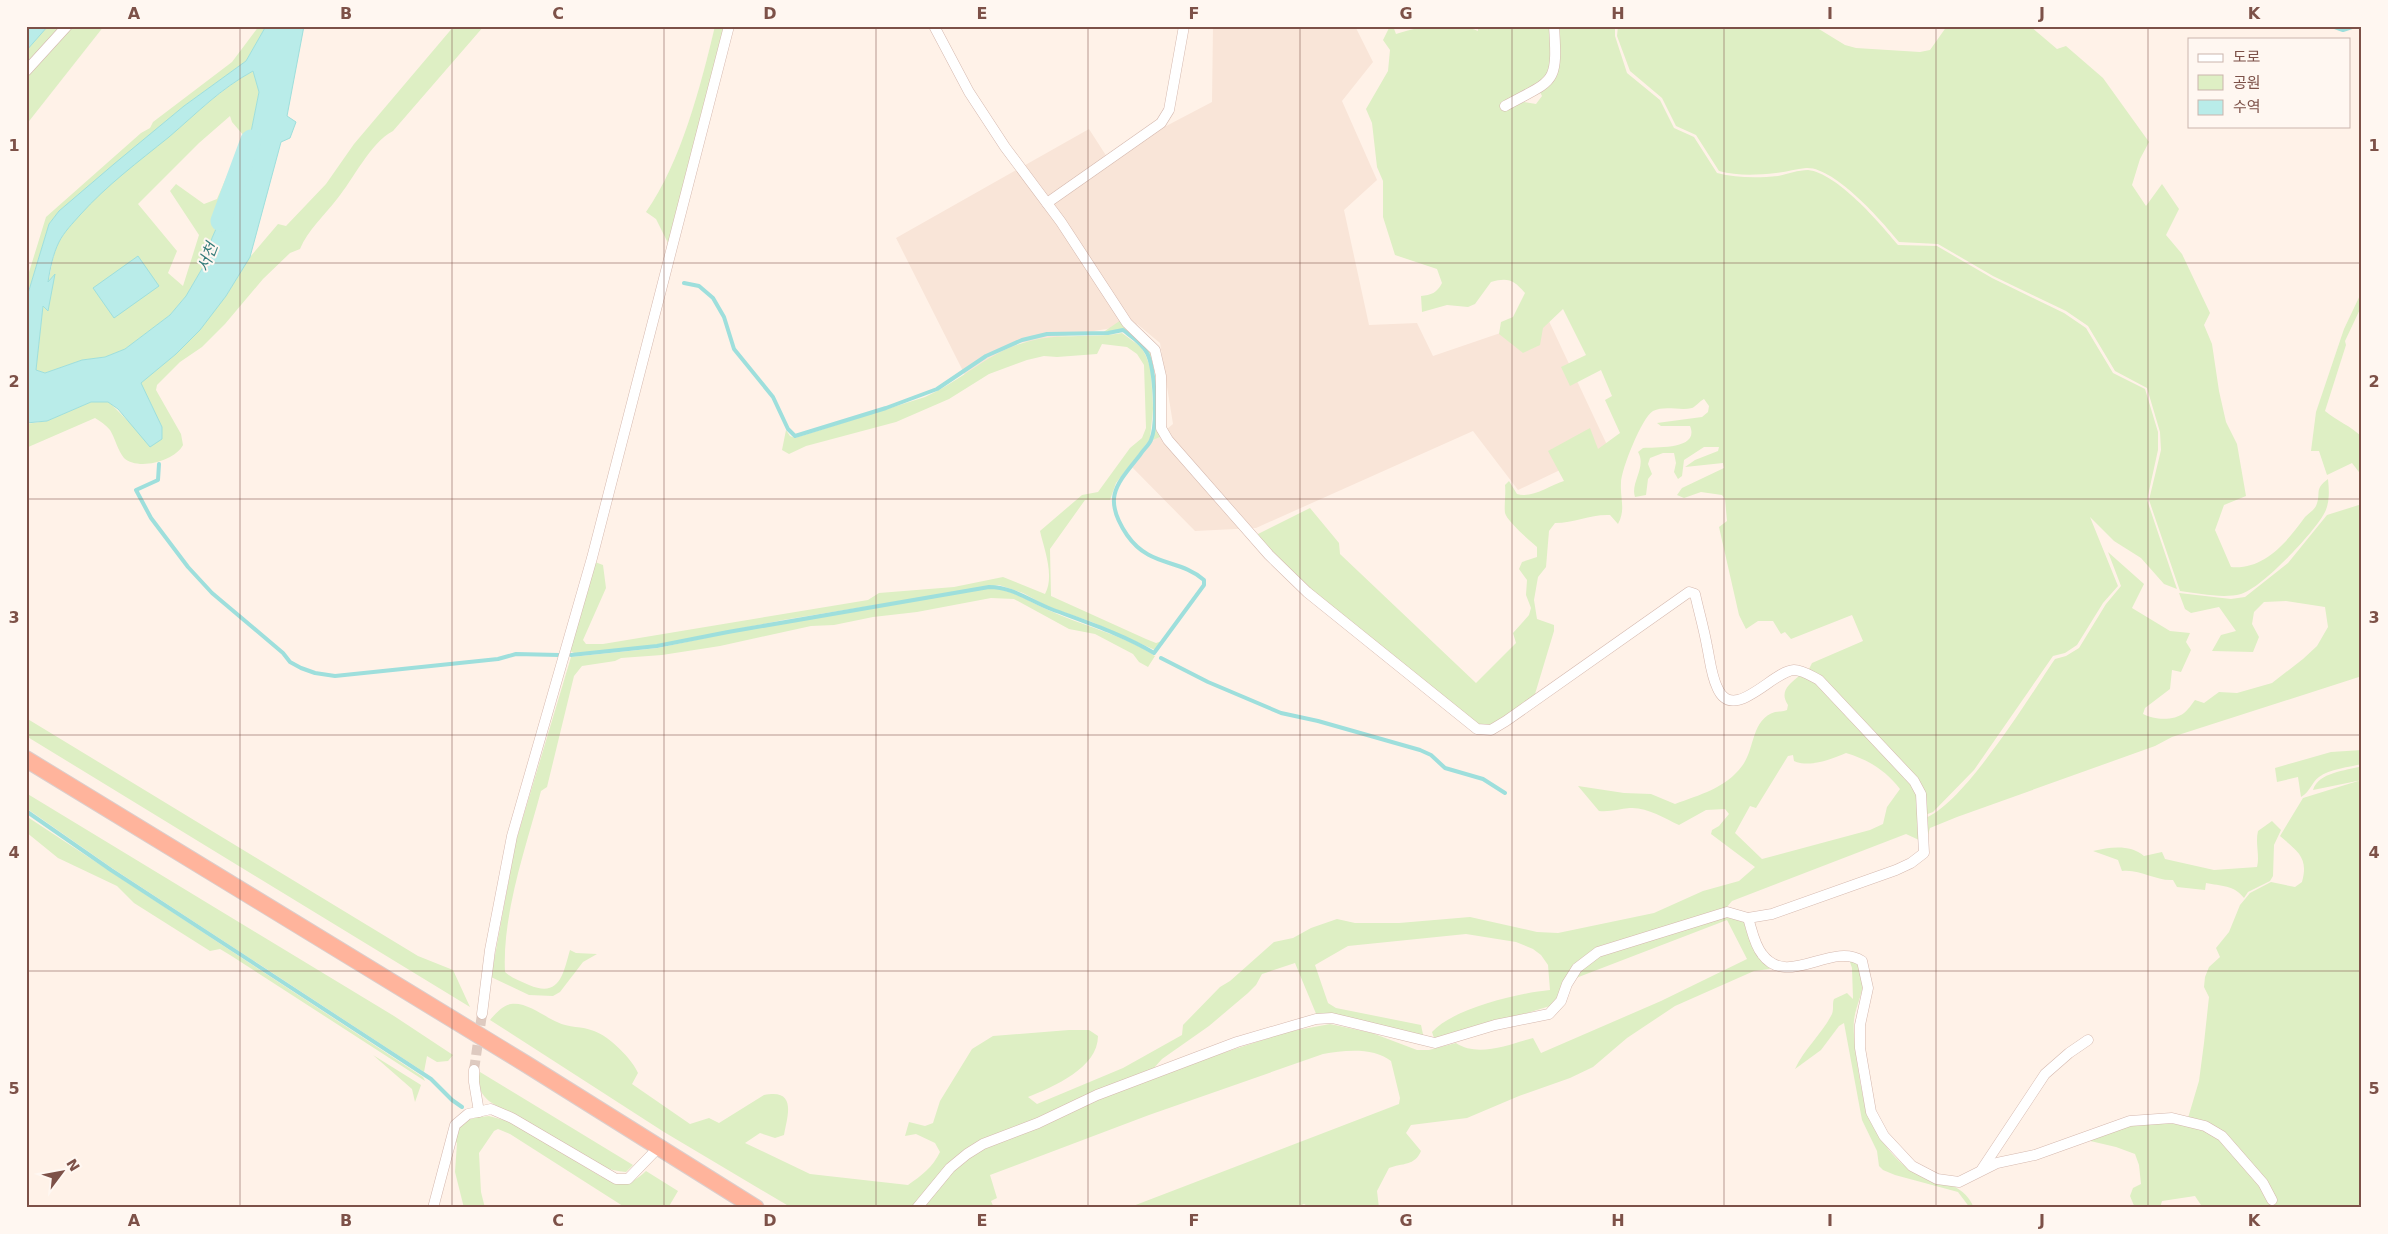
<svg xmlns="http://www.w3.org/2000/svg" width="2388" height="1234" font-family="'DejaVu Sans','Noto Sans KR',sans-serif">
<style>
.residential{fill:#f9e5d8}
.green{fill:#deefc4;fill-rule:evenodd}
.water{fill:#b9ece9;stroke:#9edfdc;fill-rule:evenodd}
.lines{fill:none;stroke-linecap:round;stroke-linejoin:round}
.stream{stroke:#9edfdc;stroke-width:4}
.river{stroke:#b9ece9;stroke-width:21}
.minor-tunnel{stroke:#decac0;stroke-width:10;stroke-dasharray:10 5;stroke-linecap:butt}
.minor-casing{stroke:#d5b8ae;stroke-width:11}
.trunk-casing{stroke:#dbcecc;stroke-width:18}
.minor{stroke:#fff;stroke-width:10}
.trunk{stroke:#ffb49c;stroke-width:16}
.grid{fill:none;stroke:#7d5148;stroke-width:1;stroke-opacity:0.55}
.labels{text-anchor:middle;stroke-width:4;stroke-linejoin:round;paint-order:stroke}
.water-label{font-size:16px;font-style:italic;fill:#367c7a;stroke:#fff7f1}
.neatline{fill:none;stroke:#7d5148;stroke-width:2}
.grid-label{font-size:16px;text-anchor:middle;font-weight:bold;fill:#7d5148}
</style>
<rect width="100%" height="100%" fill="#fff2e8"/>
<path class="residential" d="M1213,26H1355L1373,62L1342,101L1377,180L1344,210L1369,325L1417,323L1433,356L1547,317L1608,447L1518,490L1473,431L1256,528L1195,531L1127,462L1173,424L1160,343L1137,324L1020,343L965,375L896,238L1089,129L1107,157L1212,102Z"/>
<g class="green">
<path d="M48,26H62L26,65V51Z"/>
<path d="M70,26H104L26,125V73Z"/>
<path d="M259,26H266L246,61L184,106L59,211L49,224L26,300V282L46,217L141,133L150,128L153,122L232,62Z"/>
<path d="M454,26H484L393,131C370,143 353,180 337,199C324,216 308,230 300,249L290,253L263,279L225,324L202,347L180,362L157,385L156,390L181,434L183,445C175,461 138,471 124,458C118,451 115,438 110,430C106,425 100,421 95,418L26,448V424L47,421L91,402H109L129,422L162,427L140,383L176,354L226,296L250,257L278,224L286,226L326,184L354,144Z"/>
<path d="M715,26H724L669,245L656,219L646,212C681,163 701,85 715,26Z"/>
<path d="M1390,26H1393L1396,34C1421,26 1453,20 1478,31V26H1552C1556,85 1552,78 1505,103L1508,108L1524,102L1536,104L1542,96L1540,92C1563,75 1557,51 1556,26H1615V36L1627,73L1660,100L1674,128L1694,137L1717,173C1736,178 1758,178 1778,176C1787,174 1799,170 1808,170C1837,173 1880,223 1898,245L1937,246L1992,278L2064,313L2086,328L2113,373L2145,389L2158,432V450L2147,500L2177,589L2164,584L2141,558L2114,541L2090,517L2118,586L2103,603L2077,645L2065,653L2053,656L1974,770L1933,812L1925,815L1923,789L1917,779L1823,680L1808,671L1812,663L1863,641L1852,615L1791,639L1785,632L1781,634L1773,621H1758L1746,629L1739,615L1719,527L1727,521L1725,499L1722,495L1701,492L1684,498L1677,495L1682,488L1724,468L1723,463L1685,467L1695,460L1718,451L1719,447H1704L1684,460L1682,476L1678,479L1674,472L1676,463L1674,453H1663L1650,458L1648,464L1652,474L1648,479L1646,495L1635,497C1630,483 1647,467 1638,452L1643,448C1657,447 1700,450 1690,426H1661L1657,423L1702,417L1708,412L1709,406L1704,399C1700,401 1695,407 1692,408C1680,411 1665,405 1653,411C1642,417 1621,470 1621,483C1620,500 1626,509 1618,524L1610,515C1591,514 1575,523 1555,523L1549,531L1546,567L1538,577L1534,600L1537,619L1554,625V631L1535,694L1530,701L1494,724L1488,726L1474,723L1309,590L1256,535L1310,508L1339,543L1340,554L1476,683L1516,643L1513,633L1529,615L1531,608L1526,595L1527,580L1519,569L1522,562L1537,557V547C1529,540 1507,521 1505,513C1504,506 1506,493 1505,485L1509,481L1517,494C1531,499 1551,485 1564,481L1548,451L1590,428L1598,449L1620,433L1605,400L1612,396L1601,370L1570,386L1561,367L1586,355L1563,309L1543,328L1540,345L1523,353L1499,334L1501,322L1513,317L1525,293C1514,280 1508,277 1491,282L1475,304L1468,307L1447,305L1422,312L1421,296C1431,295 1437,293 1442,283L1437,269L1395,255L1383,217V181L1377,167L1372,123L1366,109L1388,71L1390,50L1383,40Z"/>
<path d="M1618,26H1814L1845,45L1856,48L1920,52L1930,50L1947,26H2030L2057,49L2066,46L2103,78L2149,142L2140,159L2132,185L2146,206L2162,184L2179,209L2166,235L2182,254L2210,313L2204,325L2212,344L2219,391L2226,422L2237,444L2246,496L2224,505L2215,530L2231,567C2264,570 2287,542 2305,517C2308,514 2314,510 2316,506C2322,493 2313,490 2328,479C2329,489 2330,502 2325,512C2315,532 2261,589 2241,594C2222,599 2199,593 2180,591L2149,500L2161,450L2160,432L2147,388L2115,371L2088,326L2066,311L1993,276L1938,244L1899,242C1883,222 1834,166 1806,168C1796,169 1786,172 1776,173C1757,175 1737,176 1719,171L1696,135L1676,126L1662,98L1630,71L1617,36Z"/>
<path d="M253,71L259,92L249,142L238,179L212,238L203,267L186,296L170,315L125,349L105,357L82,360L45,373L36,370L43,305L48,310L54,275L48,284C51,270 53,252 60,240C87,197 130,168 168,137C197,113 221,89 253,71ZM230,116L232,122L244,136L217,199L204,204L176,184L170,191L199,235L183,286L168,273L177,251L138,204L199,143Z"/>
<path d="M2362,291V305L2345,341L2346,345L2325,411C2337,421 2351,426 2362,437V476L2352,463L2327,475L2319,451H2311L2316,412L2344,329Z"/>
<path d="M1121,320L1152,350L1159,375L1162,436L1153,440C1156,411 1163,372 1145,347C1139,340 1130,334 1123,329L1102,333Z"/>
<path d="M1122,333L1141,347L1146,356L1151,370L1153,409L1150,439L1116,483L1110,500H1085L1050,549L1051,596L1146,639L1156,643L1162,641L1155,650L1092,622L1049,607L1023,593L999,585L783,620L657,645L576,654L570,651L595,562L603,565L606,588L583,640L586,644H603L868,600L879,593L954,587L1003,577L1045,594C1055,576 1044,549 1040,531L1082,495L1098,492L1130,448L1142,438L1146,428L1144,365L1137,354L1127,347L1102,344L1097,354L1057,357L1044,356L1027,360L989,374L949,399L896,422L806,446L789,454L782,450L786,430L790,436L795,438L925,397C960,382 986,354 1023,343C1055,332 1089,339 1122,333Z"/>
<path d="M2362,504V676L2172,737L2155,746L1957,817L1930,828L1927,838L1925,818C1964,804 2030,696 2055,659L2066,656L2079,648L2106,604L2121,586L2108,552L2144,584L2132,608L2170,631L2190,633L2186,642L2191,650L2181,672L2172,670L2170,689L2145,708L2143,714C2154,720 2174,721 2184,713C2188,710 2192,704 2195,700L2204,703L2219,692L2237,693L2272,683L2303,659L2317,646L2328,627L2325,607L2286,601L2264,602L2254,612L2252,624L2259,637L2253,652L2212,651L2221,635L2236,631L2219,607L2191,613L2185,609L2179,593L2231,599L2245,597L2288,563L2327,515Z"/>
<path d="M990,588C1011,589 1028,601 1046,609C1082,626 1122,634 1155,656L1148,667L1139,662L1133,654L1095,634L1069,629L1014,599L991,598L917,612L873,617L834,625L811,626L720,646L662,655L621,658L615,661L582,666L574,676L547,787L541,791C526,847 502,914 505,972C511,978 520,981 529,985C560,998 563,974 570,950L576,953L597,954L583,962L560,992L553,996L529,995L491,977L516,841L571,657L658,648L729,633Z"/>
<path d="M1799,676L1813,680L1910,780L1916,794L1919,840L1906,834L1732,901L1726,908L1600,946L1558,1000L1550,1006L1435,1041L1432,1032C1454,1008 1518,993 1550,990L1548,965L1541,955L1533,949L1516,942L1466,934L1348,946L1315,965L1328,1003L1336,1008L1421,1025L1424,1039L1317,1016L1295,963L1262,974L1256,985L1248,993L1209,1026L1162,1059L1153,1069L969,1147L946,1166L912,1208H792L664,1132L490,1020C495,1014 503,1005 511,1004C527,1002 543,1016 557,1022C569,1028 582,1026 594,1031C609,1036 633,1060 638,1073L632,1084L690,1124L709,1118L719,1123L764,1095C798,1088 787,1117 784,1135L775,1138L760,1133L745,1143L810,1174L908,1185C921,1176 933,1167 940,1152L935,1143L916,1134L905,1136L909,1122L925,1126L933,1123L940,1101L972,1049L993,1036L1069,1030H1089L1098,1036C1098,1068 1053,1087 1028,1097L1037,1104L1123,1068L1182,1035L1183,1025L1220,987L1230,981L1274,942L1293,938L1311,928L1337,919L1355,923H1399L1470,917L1537,932L1558,933L1654,913L1703,891L1739,881L1755,867L1711,834L1712,830L1719,826L1729,814L1725,809L1706,810L1679,825C1664,818 1647,807 1630,808C1619,809 1611,812 1599,811L1578,786L1624,793L1651,794L1675,804C1699,795 1726,788 1742,766C1755,750 1751,719 1775,712C1779,711 1783,712 1787,710L1788,705C1779,692 1789,684 1799,676ZM1846,753C1869,760 1885,770 1900,789L1887,807L1883,824L1870,830L1762,859L1735,833L1750,806L1756,808L1788,756L1793,755L1794,761C1809,768 1832,759 1846,753Z"/>
<path d="M26,718L418,956L453,970L470,1007L26,736Z"/>
<path d="M2362,750V764C2350,767 2329,769 2319,777C2311,783 2311,791 2301,797L2298,777L2277,782L2275,768L2331,752Z"/>
<path d="M2362,766V780L2313,790C2319,772 2345,771 2362,766Z"/>
<path d="M2358,781L2362,782V1208H2275L2274,1200L2222,1134L2188,1118L2199,1081L2204,1043L2209,997L2204,987L2205,977L2209,967L2220,957L2216,948L2229,932L2240,905L2250,893L2271,882L2295,887L2302,882C2309,857 2297,851 2280,836L2303,798Z"/>
<path d="M26,793L394,1016L453,1055L448,1061L437,1062L427,1056L424,1072L112,868L26,808Z"/>
<path d="M26,816L423,1077L425,1081L230,955L220,949L210,951L134,903L117,886L58,858L26,832Z"/>
<path d="M2272,821L2281,830L2274,845L2273,876L2270,881L2248,892L2244,898C2234,885 2221,886 2206,883L2205,890L2177,887L2173,880C2155,881 2141,869 2122,871L2118,860L2093,851C2110,847 2130,844 2144,856L2162,852L2165,859L2214,870L2257,867C2260,856 2255,843 2258,831Z"/>
<path d="M1727,914L1742,919L1770,969L1754,971L1675,1006L1627,1038L1593,1067L1570,1078L1519,1096L1467,1118L1411,1125L1406,1133L1421,1151C1415,1166 1402,1163 1389,1168L1377,1191L1379,1208H1311L1304,1204L1294,1208H1134L1133,1206L1399,1104L1400,1098L1391,1061C1374,1047 1344,1050 1323,1054L1149,1115L990,1175L997,1198L991,1201L994,1208H921L946,1178L971,1154L1099,1099L1195,1062L1287,1032L1330,1024L1372,1033L1417,1050H1429L1456,1043C1478,1058 1510,1044 1533,1038L1541,1053L1661,1001L1747,959L1727,920L1576,978L1582,969L1601,955Z"/>
<path d="M1842,958C1850,960 1860,962 1863,972C1866,989 1856,1003 1854,1020C1852,1040 1861,1089 1866,1110C1871,1128 1892,1158 1908,1168C1931,1181 1963,1180 1974,1208H1970L1958,1192L1895,1175L1883,1170L1879,1166L1877,1151L1862,1120L1844,1023L1839,1026L1821,1050L1795,1069C1804,1049 1822,1034 1832,1014C1834,1008 1832,1004 1834,999L1847,993L1853,999L1852,968L1850,962Z"/>
<path d="M373,1055L421,1085L415,1102L412,1089Z"/>
<path d="M480,1072L633,1165L626,1172C589,1170 526,1124 492,1103C481,1096 476,1085 480,1072Z"/>
<path d="M489,1116L511,1122L600,1176C621,1185 629,1187 646,1171L678,1191L668,1208H626L510,1134L498,1129L494,1131L479,1153L481,1192L485,1208H464L455,1172L457,1143L453,1140C460,1120 468,1118 489,1116Z"/>
<path d="M2148,1122L2186,1123L2218,1137L2262,1186L2271,1208H2203L2195,1196L2162,1201L2160,1208H2135L2130,1196L2133,1188L2141,1184L2139,1165L2135,1154L2116,1147L2086,1140L2131,1124Z"/>
</g>
<g class="water">
<path d="M30,26H48L26,51V31Z"/>
<path d="M266,26H304L287,116L296,122L290,138L281,142L250,257L226,296L200,330L176,354L141,383L162,427V439L150,447L118,409L108,402H91L47,421L26,423V300L49,224L59,211L114,164L184,106L246,61ZM253,71L259,92L249,142L238,179L212,238L203,267L186,296L170,315L125,349L105,357L82,360L45,373L36,370L43,306L48,311L55,274L48,282C50,269 53,254 59,242C64,232 73,223 80,215C107,185 138,162 169,137C197,113 220,89 253,71Z"/>
<path d="M138,256L159,286L114,318L93,288Z"/>
</g>
<g class="lines">
<g class="stream">
<path d="M2332,26L2343,30L2355,26"/>
<path d="M159,464L158,480L136,490L151,518L188,567L212,593L283,653L290,662L301,668L315,673L335,676L498,659L516,654L559,655"/>
<path d="M571,655L657,646L728,632L989,587C1013,587 1030,601 1051,609C1085,622 1122,634 1154,653L1204,585V580C1179,558 1150,568 1127,535C1102,498 1116,485 1140,455C1143,450 1149,445 1151,440C1158,424 1155,368 1147,353C1142,343 1132,337 1123,330L1108,333L1047,334L1022,340L986,356L937,389L886,408L795,436L788,429L773,397L734,349L724,317L713,298L699,286L684,283"/>
<path d="M1161,658L1208,682L1281,713L1318,721L1420,750L1431,755L1445,768L1483,779L1505,793"/>
<path d="M26,811L111,870L431,1079L452,1100L462,1107"/>
</g>
<path class="river" d="M221,221L251,140"/>
<path class="minor-tunnel" d="M474,1070L482,1014"/>
<defs>
<g id="minor">
<path d="M26,71L67,26"/>
<path d="M1505,106C1554,79 1558,86 1554,26"/>
<path d="M1047,203L1161,123L1169,110L1184,26"/>
<path d="M1748,918C1752,930 1754,944 1762,954C1787,989 1832,941 1862,961L1868,988L1860,1025V1048L1871,1112L1884,1136L1912,1166L1937,1179L1959,1182L1997,1163L2035,1155L2130,1121L2172,1118L2205,1126L2222,1136L2263,1183L2272,1200"/>
<path d="M482,1014L490,950L512,836L592,558L729,26"/>
<path d="M474,1070V1082L479,1112"/>
<path d="M1982,1169L2045,1074L2069,1053L2088,1040"/>
<path d="M433,1208L455,1125L468,1114L491,1109L512,1118L616,1179H628L659,1147"/>
<path d="M917,1208L950,1168L967,1154L983,1144L1038,1123L1097,1095L1237,1042L1316,1019L1332,1018L1435,1043L1495,1025L1549,1014L1561,1001L1567,984L1577,968L1598,952L1727,912L1748,918L1772,914L1896,870L1911,863L1924,853L1921,794L1914,781L1819,680C1811,676 1803,670 1794,670C1772,671 1733,725 1717,687C1711,674 1710,660 1707,646C1704,629 1699,612 1695,594L1689,592L1506,721L1491,730L1477,729L1307,592L1269,555L1168,440L1161,428V376L1155,350L1127,323L1061,222L1005,147L969,92L934,26"/>
</g>
<path id="trunk" d="M26,759L526,1064L756,1208"/>
</defs>
<use href="#minor" class="minor-casing"/>
<use href="#trunk" class="trunk-casing"/>
<use href="#minor" class="minor"/>
<use href="#trunk" class="trunk"/>
</g>
<path class="grid" d="M240,26V1208M452,26V1208M664,26V1208M876,26V1208M1088,26V1208M1300,26V1208M1512,26V1208M1724,26V1208M1936,26V1208M2148,26V1208M26,263H2362M26,499H2362M26,735H2362M26,971H2362"/>
<g class="labels">
<g class="water-label">
<text transform="translate(207 257) rotate(-69)" y="6">서천</text>
</g>
</g>
<rect width="2388" height="1234" fill="none" stroke="#fff7f1" stroke-width="55"/>
<rect x="2188" y="38" width="162" height="90" fill="#fff7f1" stroke="#cbb5ad"/>
<rect x="2198" y="54" width="25" height="8" fill="#ffffff" stroke="#cbb5ad"/>
<text x="2233" y="62" font-size="15" fill="#7d5148">도로</text>
<rect x="2198" y="75" width="25" height="15" fill="#deefc4" stroke="#cbb5ad"/>
<text x="2233" y="88" font-size="15" fill="#7d5148">공원</text>
<rect x="2198" y="100" width="25" height="15" fill="#b9ece9" stroke="#cbb5ad"/>
<text x="2233" y="112" font-size="15" fill="#7d5148">수역</text>
<g transform="translate(62 1172) rotate(58)" stroke="#fff7f1" stroke-width="4" paint-order="stroke">
<path d="M0-4L9 19L0 12L-9 19Z" fill="#7d5148"/>
<text y="-8" font-size="14" font-weight="bold" text-anchor="middle" fill="#7d5148">N</text>
</g>
<rect x="28" y="28" width="2332" height="1178" class="neatline"/>
<g class="grid-label">
<text x="134" y="19">A</text>
<text x="346" y="19">B</text>
<text x="558" y="19">C</text>
<text x="770" y="19">D</text>
<text x="982" y="19">E</text>
<text x="1194" y="19">F</text>
<text x="1406" y="19">G</text>
<text x="1618" y="19">H</text>
<text x="1830" y="19">I</text>
<text x="2042" y="19">J</text>
<text x="2254" y="19">K</text>
<text x="14" y="151">1</text>
<text x="2374" y="151">1</text>
<text x="14" y="387">2</text>
<text x="2374" y="387">2</text>
<text x="14" y="623">3</text>
<text x="2374" y="623">3</text>
<text x="14" y="858">4</text>
<text x="2374" y="858">4</text>
<text x="14" y="1094">5</text>
<text x="2374" y="1094">5</text>
<text x="134" y="1226">A</text>
<text x="346" y="1226">B</text>
<text x="558" y="1226">C</text>
<text x="770" y="1226">D</text>
<text x="982" y="1226">E</text>
<text x="1194" y="1226">F</text>
<text x="1406" y="1226">G</text>
<text x="1618" y="1226">H</text>
<text x="1830" y="1226">I</text>
<text x="2042" y="1226">J</text>
<text x="2254" y="1226">K</text>
</g>
</svg>
